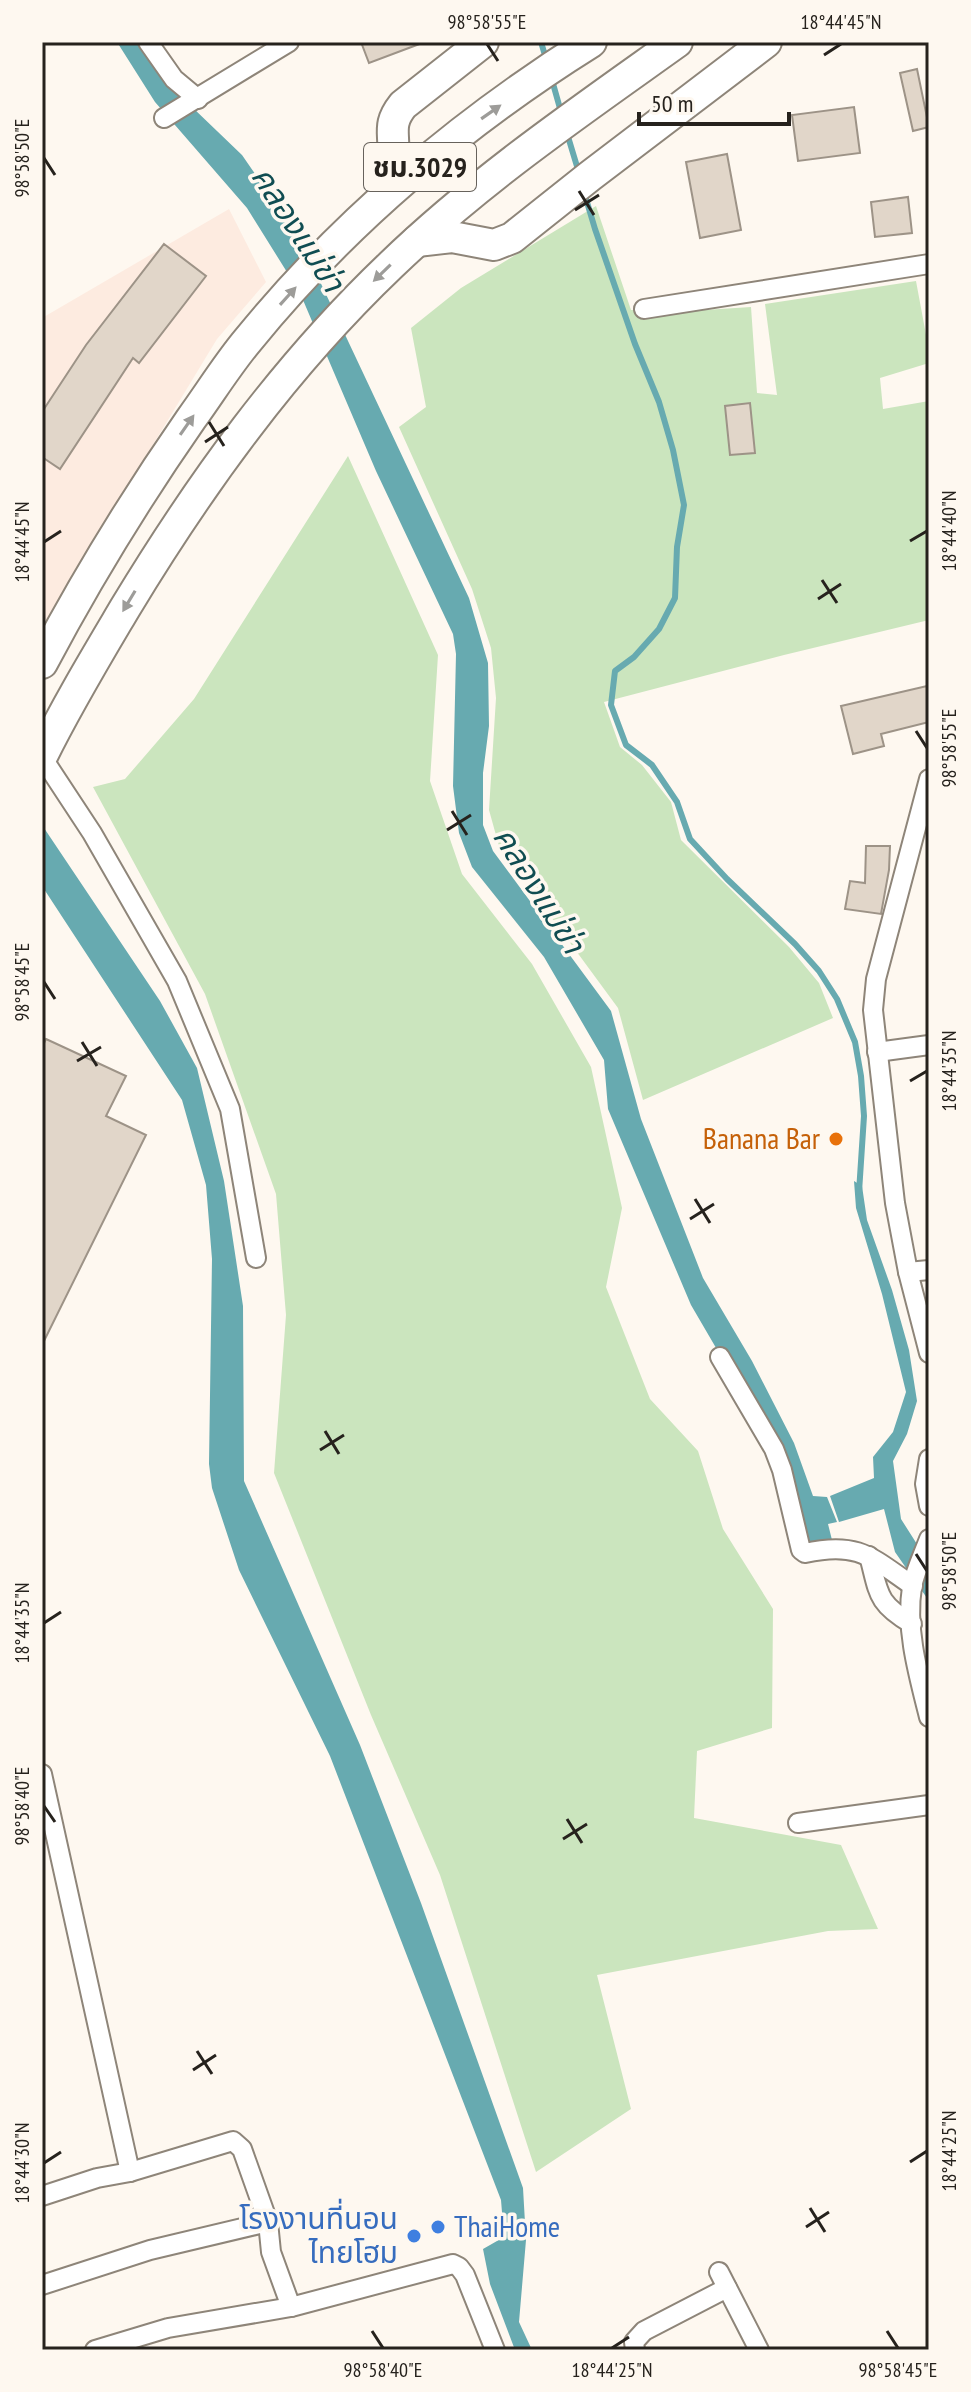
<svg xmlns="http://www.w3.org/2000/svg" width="971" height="2392" font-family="'PT Sans Narrow','Noto Sans Thai',sans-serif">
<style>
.commercial{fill:#fdebe0}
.green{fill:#cbe5be}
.water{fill:#67aab0}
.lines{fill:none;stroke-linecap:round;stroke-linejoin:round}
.stream{stroke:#67aab0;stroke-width:6}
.building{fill:#e1d6c9;stroke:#9d9387;stroke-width:2}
.minor-casing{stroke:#8e8579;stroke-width:22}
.primary-casing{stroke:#8e8579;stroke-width:34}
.minor{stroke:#fff;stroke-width:18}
.primary{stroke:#fff;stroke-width:30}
.oneway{fill:#9d9c99}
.ticks{fill:none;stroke:#26221d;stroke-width:3}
.food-dot{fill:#e8710a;stroke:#fef8f0;stroke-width:3}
.shop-dot{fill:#3f7fe0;stroke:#fef8f0;stroke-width:3}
.labels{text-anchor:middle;stroke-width:7;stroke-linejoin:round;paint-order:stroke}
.shield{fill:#fef8f0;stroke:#67625c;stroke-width:2}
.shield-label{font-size:28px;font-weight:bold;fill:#26221d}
.food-label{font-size:30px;fill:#c56008;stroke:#fef8f0;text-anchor:end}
.shop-label{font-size:30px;fill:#366cbe;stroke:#fef8f0;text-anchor:end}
.water-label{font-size:32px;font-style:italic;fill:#104d52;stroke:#fef8f0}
.neatline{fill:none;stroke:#26221d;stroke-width:3}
.ticks-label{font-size:20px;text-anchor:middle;fill:#26221d}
</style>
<rect width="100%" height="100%" fill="#fef8f0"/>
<path class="commercial" d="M229,209L266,282L217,339L42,628V318Z"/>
<g class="green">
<path d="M596,206L631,310H704L751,307L757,393L777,395L765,304L916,281L929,351V363L880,378L883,409L929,401V620L784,655L604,702L620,747L642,765L671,802L681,840L789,947L819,983L833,1018L643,1100L618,1008L499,846L489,810L496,698L491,648L472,589L399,427L426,407L411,328L461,288Z"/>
<path d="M348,456L438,655L430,781L462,874L532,964L591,1067L622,1208L606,1287L650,1399L698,1451L723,1529L773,1609L772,1728L697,1751L694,1818L841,1845L878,1929L828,1931L597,1975L631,2109L536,2172L440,1875L371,1715L274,1473L286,1315L276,1194L205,994L93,787L125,779L194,699Z"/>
</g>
<g class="water">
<path d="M117,42H143L167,83L242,155L300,239L469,598L488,663L489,726L483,773V825L493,851L611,1011L641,1119L703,1278L752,1361L794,1443L813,1496L827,1497L837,1522L828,1524L832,1540L801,1544L747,1401L691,1305L608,1109L604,1060L544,957L472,867L459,833L453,786L456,654L453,634L376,471L300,293L247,208L155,102Z"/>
<path d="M42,825L160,1001L197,1068L224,1181L243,1306L244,1481L360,1745L421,1903L523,2188L526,2240L519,2322L532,2350H515L490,2284L483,2249L504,2237L501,2200L330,1756L239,1570L212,1488L209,1464L212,1259L206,1185L182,1100L42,886Z"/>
<path d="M854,1181L862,1186L867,1220L892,1290L909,1350L917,1401L907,1434L893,1461L901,1519L929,1563V1601L895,1552L884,1509L839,1522L830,1496L874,1478L873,1457L893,1432L906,1392L882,1294L856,1208Z"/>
</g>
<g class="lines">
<g class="stream">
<path d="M541,42L547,62"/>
<path d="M552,80L561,112"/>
<path d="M566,130L579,173"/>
<path d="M584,192L595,229L635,344L659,402L673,450L684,505L677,547L675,598L659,629L634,657L615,671L611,705L626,745L652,765L677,802L690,839L727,879L795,944L819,971L837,999L855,1042L861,1076L864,1116L859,1192"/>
</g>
</g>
<g class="building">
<path d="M361,42H421L422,43L369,63Z"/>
<path d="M917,69L929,127L913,131L900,73Z"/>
<path d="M854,107L860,153L798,161L792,115Z"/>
<path d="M727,154L741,230L700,238L686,162Z"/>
<path d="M908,197L912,233L875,237L871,202Z"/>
<path d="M164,244L206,276L139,363L133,358L60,469L42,457V412L86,345Z"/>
<path d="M750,403L755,453L730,455L725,406Z"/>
<path d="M927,686L929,722L881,734L884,746L853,754L841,706Z"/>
<path d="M866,846H890L889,870L881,914L845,909L850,881L865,883Z"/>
<path d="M46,1039L126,1076L106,1116L146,1135L42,1345V1047Z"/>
</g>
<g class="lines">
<defs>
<g id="minor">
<path d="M148,42L174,79L198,99"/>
<path d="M164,118L289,42"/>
<path d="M644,309L929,264"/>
<path d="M42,757L92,833L177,981L230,1109L256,1258"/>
<path d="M929,779L876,979L873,1010L895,1203L908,1272L929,1353"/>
<path d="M877,1052L929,1045"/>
<path d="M908,1272L929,1270"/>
<path d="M720,1357L774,1449L782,1470L801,1550L805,1553C858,1541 871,1557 913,1586"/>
<path d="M929,1459L925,1484L929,1506"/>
<path d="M929,1539C923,1555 915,1571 912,1587C905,1629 919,1677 929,1717"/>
<path d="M869,1556C879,1593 876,1603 912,1624"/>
<path d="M42,1774L130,2172"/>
<path d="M798,1823L929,1805"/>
<path d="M42,2196L97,2178L130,2172L233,2141L242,2149L268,2222L271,2252L291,2307"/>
<path d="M719,2272L759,2350"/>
<path d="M42,2285L150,2250L268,2222"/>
<path d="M95,2350L168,2328L291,2307L453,2264L459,2267L465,2275L495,2350"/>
<path d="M635,2350L634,2342L644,2331L727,2288"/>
</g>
<g id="primary">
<path d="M386,195C389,182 393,169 393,155C395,133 387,125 403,105L483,42"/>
<path d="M417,241L452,237L494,245L512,238L590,176L766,42"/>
<path d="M42,663C87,578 136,498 191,419C210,393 227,365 248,340C343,223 463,122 591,42"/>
<path d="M42,756C67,705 96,657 125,608C200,484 285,366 391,265C478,181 579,112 677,42"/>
</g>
</defs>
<use href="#minor" class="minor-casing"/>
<use href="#primary" class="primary-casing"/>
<use href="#minor" class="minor"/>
<use href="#primary" class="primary"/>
</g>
<defs><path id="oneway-solid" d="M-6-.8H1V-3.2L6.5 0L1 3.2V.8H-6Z" transform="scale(2)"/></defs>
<g class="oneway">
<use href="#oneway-solid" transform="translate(491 112) rotate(-35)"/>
<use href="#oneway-solid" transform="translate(382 273) rotate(136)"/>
<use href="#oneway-solid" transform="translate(288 296) rotate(-48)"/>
<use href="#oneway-solid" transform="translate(187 425) rotate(-55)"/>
<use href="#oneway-solid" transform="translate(129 601) rotate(121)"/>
</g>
<path class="ticks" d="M487,44L498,61M824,55L841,44M44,158L55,175M579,191L594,215M575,210L599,195M209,422L224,446M205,442L228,427M910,541L927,531M44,542L61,531M822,580L837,603M818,599L841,584M916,731L927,748M452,811L467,835M447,830L471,815M44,982L55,999M82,1042L97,1066M77,1061L101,1047M910,1081L927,1071M695,1199L710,1223M690,1219L714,1204M325,1431L339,1454M320,1450L344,1435M916,1554L927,1571M44,1623L61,1612M44,1806L55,1822M567,1819L582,1843M563,1839L587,1824M197,2051L212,2074M193,2070L216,2055M910,2162L927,2151M44,2163L61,2152M810,2208L825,2232M806,2227L829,2212M372,2331L383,2348M887,2331L898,2348M612,2348L629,2337"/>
<circle class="food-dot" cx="836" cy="1139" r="8"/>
<g class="shop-dot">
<circle cx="438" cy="2227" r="8"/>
<circle cx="414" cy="2236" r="8"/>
</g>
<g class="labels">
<rect class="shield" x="364" y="143" width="112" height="48" rx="6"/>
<g class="shield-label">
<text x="420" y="177">ชม.3029</text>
</g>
<g class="food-label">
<text x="820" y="1149">Banana Bar</text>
</g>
<g class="shop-label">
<text x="398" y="2229">โรงงานที่นอน<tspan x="398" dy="34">ไทยโฮม</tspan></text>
<text x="454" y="2237" text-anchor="start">ThaiHome</text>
</g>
<g class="water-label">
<text transform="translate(298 229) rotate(57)" y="11">คลองแม่ข่า</text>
<text transform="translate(539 890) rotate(58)" y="11">คลองแม่ข่า</text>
</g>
</g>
<rect width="971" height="2392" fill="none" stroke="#fef8f0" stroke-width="88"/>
<path d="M639 112v12h150v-12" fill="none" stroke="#26221d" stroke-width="4"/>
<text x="651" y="112" font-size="24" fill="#26221d" stroke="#fef8f0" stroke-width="6" paint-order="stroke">50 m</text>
<rect x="44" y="44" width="883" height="2304" class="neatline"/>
<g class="ticks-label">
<text x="487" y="29">98°58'55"E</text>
<text x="841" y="29">18°44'45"N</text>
<text transform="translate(22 158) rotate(-90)" y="7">98°58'50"E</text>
<text transform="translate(949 531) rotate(-90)" y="7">18°44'40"N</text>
<text transform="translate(22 542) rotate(-90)" y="7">18°44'45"N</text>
<text transform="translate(949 748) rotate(-90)" y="7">98°58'55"E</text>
<text transform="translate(22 982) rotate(-90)" y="7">98°58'45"E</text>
<text transform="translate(949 1071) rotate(-90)" y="7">18°44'35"N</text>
<text transform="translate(949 1571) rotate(-90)" y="7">98°58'50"E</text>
<text transform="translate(22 1623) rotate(-90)" y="7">18°44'35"N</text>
<text transform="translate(22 1806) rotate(-90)" y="7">98°58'40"E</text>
<text transform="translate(949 2151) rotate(-90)" y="7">18°44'25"N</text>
<text transform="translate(22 2163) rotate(-90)" y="7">18°44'30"N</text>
<text x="383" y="2377">98°58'40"E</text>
<text x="612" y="2377">18°44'25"N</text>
<text x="898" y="2377">98°58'45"E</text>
</g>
</svg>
